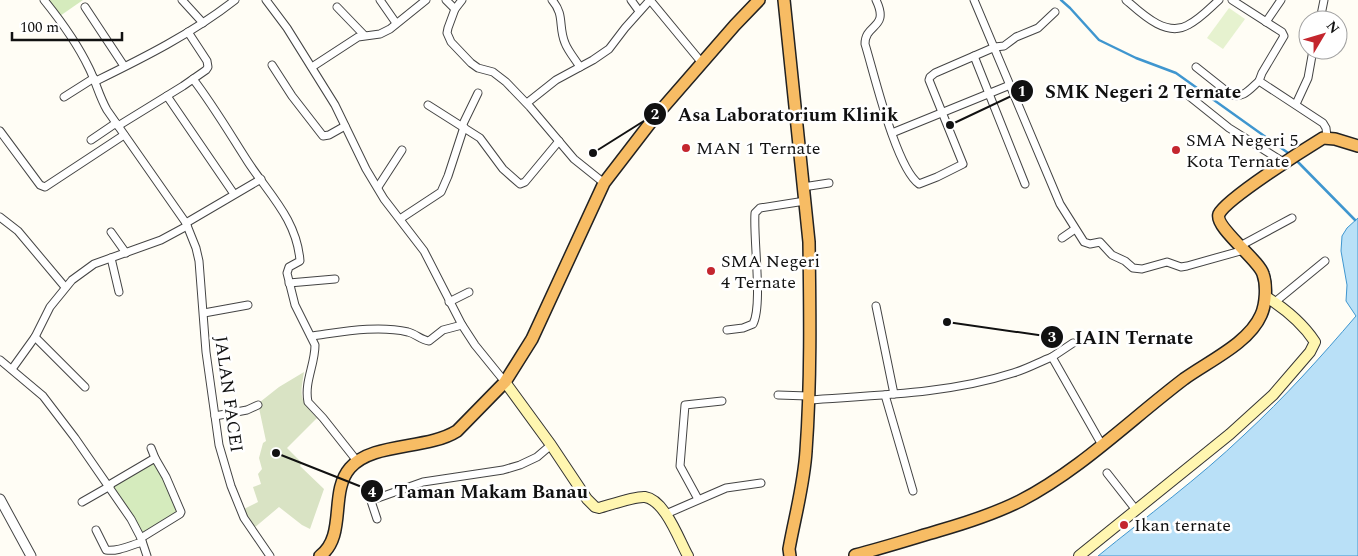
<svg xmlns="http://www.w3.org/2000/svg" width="1358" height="556" font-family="Spectral,serif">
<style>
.green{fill:#d5ebbd}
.cemetery{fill:#d9e3c4}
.pitch{fill:#e6f2cf}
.water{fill:#b9e0f7;stroke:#3f96cf}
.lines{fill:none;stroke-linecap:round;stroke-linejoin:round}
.stream{stroke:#3f96cf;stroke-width:2.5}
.minor-casing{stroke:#444;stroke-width:9}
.tertiary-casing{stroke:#444;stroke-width:11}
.secondary-casing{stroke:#333;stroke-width:12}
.trunk-casing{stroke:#222;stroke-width:14}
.minor{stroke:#fff;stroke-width:7}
.tertiary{stroke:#fff;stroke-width:9}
.secondary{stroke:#fff6b0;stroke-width:10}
.trunk{stroke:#f7bc64;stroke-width:11}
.poi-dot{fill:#c4262e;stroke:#fff;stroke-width:2}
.labels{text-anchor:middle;stroke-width:5;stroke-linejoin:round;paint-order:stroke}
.poi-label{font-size:18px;fill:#111;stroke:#fff;text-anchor:start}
.street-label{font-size:18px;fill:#111;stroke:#fff}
.leader{fill:none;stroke:#111;stroke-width:2}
.callout-dot{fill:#111;stroke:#fff;stroke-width:2}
.mark-label{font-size:15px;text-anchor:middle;font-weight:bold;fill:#fff}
.callout-label{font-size:19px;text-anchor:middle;font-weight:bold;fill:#111;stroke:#fff;stroke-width:5;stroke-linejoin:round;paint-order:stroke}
</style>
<rect width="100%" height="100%" fill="#fffdf5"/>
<g class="green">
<path d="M43,0H83L57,18Z"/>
<path d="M155,459L179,511L142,533L112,484Z"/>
</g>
<path class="cemetery" d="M304,372C300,397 299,400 317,418L287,448L302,463L300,466L324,489L310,529L302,525L279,507L254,528L244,509L258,502L253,487L261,484L258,474L262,469L259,458L263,443L266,441L259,408L260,402L279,387Z"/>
<path class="pitch" d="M1229,8L1245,19L1223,49L1207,38Z"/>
<path class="water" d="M1358,218V556H1098C1147,516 1198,479 1244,435C1284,398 1321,357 1356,316L1346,301L1347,285L1341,251L1342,236L1347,228Z"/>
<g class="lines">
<g class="stream">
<path d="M1061,0L1070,8L1099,40L1136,58L1176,73L1291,155"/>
<path d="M1295,159L1355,220"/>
</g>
<defs>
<g id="minor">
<path d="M44,0C61,21 77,43 89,68C96,82 99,96 107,110L186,223L196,248L199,261L206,352L219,445L231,486L244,518L270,556"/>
<path d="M182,0L203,23"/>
<path d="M266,0L287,28L335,105L366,169L384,199L424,251L462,325L475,345L505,382"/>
<path d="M380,0L396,23"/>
<path d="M446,0L455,9"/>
<path d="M462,0L455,9L448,28L447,33L451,42L471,63L478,68L493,72L506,82L530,107L574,159L604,183"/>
<path d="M552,0C565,15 558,26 565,43C568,51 575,59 580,67"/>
<path d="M631,0L639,11"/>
<path d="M650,0L702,63"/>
<path d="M876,0C890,29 865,23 865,44C874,73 896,168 919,184L937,177L963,164L929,80L930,77L935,73L995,47L1004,46L1016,37L1038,28L1055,12"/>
<path d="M974,0L1060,204L1084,242L1090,244L1100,242L1112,255L1125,261L1133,268L1142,269L1167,262L1181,267L1187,266L1244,250"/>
<path d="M1126,0C1141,13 1166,38 1188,25C1200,19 1209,9 1219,0"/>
<path d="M1232,0L1282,32L1284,36L1262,73L1259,81L1323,123L1326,128L1327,137"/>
<path d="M85,7L124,66"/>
<path d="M337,7L364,35"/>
<path d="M1320,20L1324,0"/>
<path d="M1266,22L1281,0"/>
<path d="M974,56L1025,184"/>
<path d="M272,65L292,96L323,136L329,135L345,126"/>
<path d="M312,67L358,37L380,34L390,29L426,0"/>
<path d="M1196,67L1230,94C1242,100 1250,89 1259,81"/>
<path d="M193,79C213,105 230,134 248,162C269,194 297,220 300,261L289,267L287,273L295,305L315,345C315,365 304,382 308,402L323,418L357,461"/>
<path d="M96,81C143,58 193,33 235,0"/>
<path d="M1179,88L1229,128L1285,163"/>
<path d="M167,96L234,194"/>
<path d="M64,97L94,78"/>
<path d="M527,103L556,80L593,60L609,49L625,28L650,0"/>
<path d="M1296,104L1308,78L1313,50"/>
<path d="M428,105L480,138L503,169L520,184L525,182L559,141"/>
<path d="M118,126L183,86L206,70L208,67L207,61L188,32"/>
<path d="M462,126L478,93"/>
<path d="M0,131L40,185L45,187L124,135"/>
<path d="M892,133L1010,85"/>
<path d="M91,140L116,123"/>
<path d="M378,187L402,150"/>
<path d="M803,187L829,183"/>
<path d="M0,217L18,231L65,287"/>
<path d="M400,219L441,192L448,176L464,127"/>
<path d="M186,223L261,179"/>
<path d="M111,232L126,253"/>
<path d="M1062,238L1075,229"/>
<path d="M1240,246L1292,218"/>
<path d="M111,258L119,292"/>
<path d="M289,283L335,279"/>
<path d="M449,302L469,292"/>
<path d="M1275,302L1325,261"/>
<path d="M876,306L894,394"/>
<path d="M204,313L248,305"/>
<path d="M727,330L743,328L753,324C763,305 753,238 755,213L760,208L805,201"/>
<path d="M311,336C342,332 377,325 408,332C416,334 421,340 429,341L443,330L462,325"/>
<path d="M35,337L85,387"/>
<path d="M1052,357L1073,343"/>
<path d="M0,360L43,396L75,438L131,519L141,538L147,556"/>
<path d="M12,369L35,337L50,307L72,280L94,264L161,240L187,226"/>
<path d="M778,395L808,396"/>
<path d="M885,395L913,491"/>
<path d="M808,400C876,395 948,394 1013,373C1027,369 1039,362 1052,357L1102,445"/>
<path d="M215,416L247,410L258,405"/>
<path d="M151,448L155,458"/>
<path d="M1107,473L1136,510"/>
<path d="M109,485L155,458L166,477L181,512L180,514L141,538"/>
<path d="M698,499L680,466L685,405L722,401"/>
<path d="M82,502L110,486"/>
<path d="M666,514L726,488L761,483"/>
<path d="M377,519L371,501L375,499L423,482L503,470L520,465L537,457L551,445"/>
<path d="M96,530L106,550C118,552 131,545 142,542"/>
</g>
<path id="tertiary" d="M0,499L31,556"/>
<g id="secondary">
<path d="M505,382L551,445L587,499L595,507L599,508C610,505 635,496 645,497C665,500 679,540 688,556"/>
<path d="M1079,556L1230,434L1273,395L1310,352L1315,342C1302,322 1284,308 1265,296"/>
</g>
<g id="trunk">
<path d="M784,0L809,242C810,311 811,382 806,451C804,484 795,516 789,549L790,556"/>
<path d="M855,555C883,548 911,539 938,531C966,523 994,514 1020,501C1080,470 1130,420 1184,379C1209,361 1249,343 1261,315C1266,304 1267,285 1263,274C1259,260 1214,227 1219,214C1226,199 1305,149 1323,138L1335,139L1358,146"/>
<path d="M320,556C347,536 329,492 350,468C372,442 427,450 457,431L505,382L532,339L604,183L654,118L735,25L759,0"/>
</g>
</defs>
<use href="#minor" class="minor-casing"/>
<use href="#tertiary" class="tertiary-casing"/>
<use href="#secondary" class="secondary-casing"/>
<use href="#trunk" class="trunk-casing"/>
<use href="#minor" class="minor"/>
<use href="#tertiary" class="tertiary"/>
<use href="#secondary" class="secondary"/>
<use href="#trunk" class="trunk"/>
</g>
<g class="poi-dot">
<circle cx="686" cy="148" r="5"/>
<circle cx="1176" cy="150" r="5"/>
<circle cx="711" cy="271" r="5"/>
<circle cx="1124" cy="525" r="5"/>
</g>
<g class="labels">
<g class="poi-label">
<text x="1186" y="146">SMA Negeri 5<tspan x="1186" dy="21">Kota Ternate</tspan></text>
<text x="696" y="154">MAN 1 Ternate</text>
<text x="721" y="267">SMA Negeri<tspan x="721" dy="21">4 Ternate</tspan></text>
<text x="1134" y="531">Ikan ternate</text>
</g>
<g class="street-label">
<text transform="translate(229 394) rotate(82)" y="6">JALAN FACEI</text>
</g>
</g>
<path class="leader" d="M950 125L1022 91M593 153L655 114M947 322L1052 337M276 453L372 491"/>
<g class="callout-dot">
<circle cx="950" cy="125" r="5"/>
<circle cx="593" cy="153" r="5"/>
<circle cx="947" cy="322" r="5"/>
<circle cx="276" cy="453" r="5"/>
<circle cx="1022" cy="91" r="12"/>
<circle cx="655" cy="114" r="12"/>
<circle cx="1052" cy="337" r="12"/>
<circle cx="372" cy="491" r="12"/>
</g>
<g class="mark-label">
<text x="1022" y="96">1</text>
<text x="655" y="119">2</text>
<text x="1052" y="342">3</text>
<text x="372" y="497">4</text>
</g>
<g class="callout-label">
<text x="1143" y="98">SMK Negeri 2 Ternate</text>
<text x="788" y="121">Asa Laboratorium Klinik</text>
<text x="1134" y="344">IAIN Ternate</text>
<text x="491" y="498">Taman Makam Banau</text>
</g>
<g transform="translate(1323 35) rotate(52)"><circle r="24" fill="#ffffff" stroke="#a0a0a0"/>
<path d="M0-4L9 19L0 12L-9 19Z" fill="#c4262e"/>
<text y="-8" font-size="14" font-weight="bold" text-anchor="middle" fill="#111111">N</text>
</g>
<path d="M12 32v8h110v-8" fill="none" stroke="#111111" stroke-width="2.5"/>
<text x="20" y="32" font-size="15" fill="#111111" stroke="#ffffff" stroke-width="4" paint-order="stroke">100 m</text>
</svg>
